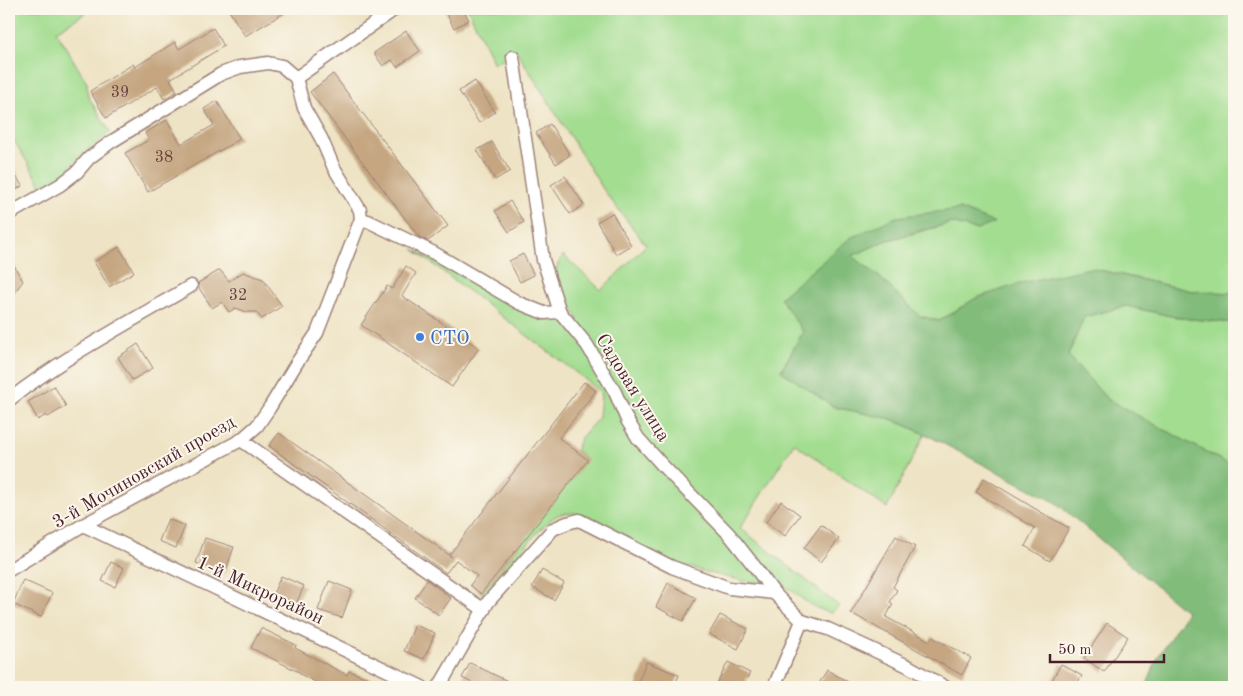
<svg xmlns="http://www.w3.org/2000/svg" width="1243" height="696" font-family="'Old Standard TT',serif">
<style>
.green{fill:#a2dd90;stroke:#767e5e}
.forest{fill:#81bc7a;stroke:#666e52}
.building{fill:#c5a681}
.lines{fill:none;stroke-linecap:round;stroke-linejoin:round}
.street-casing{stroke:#9c8178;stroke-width:15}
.street{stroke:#fff;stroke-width:12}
.shop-dot{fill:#3f7fe0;stroke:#fbf7ec;stroke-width:2}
.labels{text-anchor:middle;stroke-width:4;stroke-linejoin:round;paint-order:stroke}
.number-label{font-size:16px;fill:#694140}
.shop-label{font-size:19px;fill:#366cbe;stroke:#fbf7ec;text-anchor:start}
.street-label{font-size:19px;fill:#4a1f2b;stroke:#fbf7ec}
</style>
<rect width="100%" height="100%" fill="#fbf7ec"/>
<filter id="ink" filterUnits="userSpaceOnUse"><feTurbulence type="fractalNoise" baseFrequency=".02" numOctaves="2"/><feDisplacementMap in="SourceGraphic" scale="10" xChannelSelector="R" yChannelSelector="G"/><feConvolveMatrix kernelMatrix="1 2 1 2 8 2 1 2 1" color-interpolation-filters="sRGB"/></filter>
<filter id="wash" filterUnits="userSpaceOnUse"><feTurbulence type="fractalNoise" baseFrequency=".0096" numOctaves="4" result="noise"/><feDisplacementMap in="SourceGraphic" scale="20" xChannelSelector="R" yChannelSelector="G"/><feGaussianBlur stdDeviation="1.12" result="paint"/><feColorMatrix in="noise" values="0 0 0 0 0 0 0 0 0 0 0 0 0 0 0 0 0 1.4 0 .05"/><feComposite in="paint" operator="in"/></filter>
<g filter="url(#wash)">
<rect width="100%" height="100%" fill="#eee3c4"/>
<g class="green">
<path d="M9,9H92L56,31L87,83L88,96L110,132L86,151L55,182L44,190L9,132Z"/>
<path d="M468,9H1234V293L1192,291L1091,268L976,298L939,321L920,316L876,274L852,256L885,241L952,223L977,230L959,209L850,238L803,332L781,370L834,407L891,419L925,434L887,508L794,443L740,528L839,606L831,613C825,611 818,609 813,606C803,601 795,592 785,587C775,582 756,583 744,581C707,573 670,564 636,545C613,532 590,508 561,514C543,518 503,576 491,592L481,594L587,460L576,450L580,439L599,417L601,396L599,390L413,249L541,318L578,320C574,306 553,283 556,269C557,265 561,259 563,255L601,290L646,245L605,192L516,50L494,64Z"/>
<path d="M1126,306L1180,318L1234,323V467L1107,399L1068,356L1084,317Z"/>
</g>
<path class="forest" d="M960,209L994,223L977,230L952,223L923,230L885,241L852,256L876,274L920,316L939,321L976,298L1025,282L1091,268L1192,291L1234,293V323L1180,318L1126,306L1084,317L1068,355L1107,399L1234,467V687H1146L1158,657L1187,612L1055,502L925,434L891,419L834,407L781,371L803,332L780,298L850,238L896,217Z"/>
<g id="blocks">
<g class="building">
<path d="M228,9H291L245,36Z"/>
<path d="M444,9H463L469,20L454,28Z"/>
<path d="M213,28L224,46L170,79L177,91L164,99L157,87L106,118L90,91L133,64L135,67L175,42L179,49Z"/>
<path d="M406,31L420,51L397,67L392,60L383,66L374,53Z"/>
<path d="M333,74L448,226L428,241L419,237L310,92Z"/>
<path d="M475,81L495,112L479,123L459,91Z"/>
<path d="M217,101L240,139L148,192L125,153L149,140L145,133L167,120L181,144L214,125L204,109Z"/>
<path d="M550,124L570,155L556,164L536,133Z"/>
<path d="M492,142L510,171L495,180L477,150Z"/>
<path d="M9,163L22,186L9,194Z"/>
<path d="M565,176L584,205L570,214L551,185Z"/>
<path d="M510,201L524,222L509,232L495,211Z"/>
<path d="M612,213L631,245L616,254L597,222Z"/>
<path d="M119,247L134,272L109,287L94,262Z"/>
<path d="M523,254L534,275L520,282L509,261Z"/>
<path d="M9,257L23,281L9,300Z"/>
<path d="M406,266L416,273L402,296L479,348L452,387L361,325L387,286L392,289Z"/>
<path d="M220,270L229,281L243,272L263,279L282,306L262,319L256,312H247L236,308L229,312L222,302L212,308L199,288L198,283Z"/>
<path d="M138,344L153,368L132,380L118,357Z"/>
<path d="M584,382L596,391L559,438L588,460L481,594L470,585L477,576L456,560L446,573L269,446L279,433L452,557L449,555Z"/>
<path d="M54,386L66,406L48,417L46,415L38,420L28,402Z"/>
<path d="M984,478L1044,514L1069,528L1050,561L1025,546L1035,528L976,492Z"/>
<path d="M781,501L800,515L785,536L766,522Z"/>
<path d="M168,519L185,526L176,548L159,541Z"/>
<path d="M821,525L839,539L821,562L804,548Z"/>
<path d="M896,536L915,547L893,587L897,590L890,602L893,604L886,617L930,641L932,637L971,658L962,675L851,613Z"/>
<path d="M205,538L234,547L225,573L196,563Z"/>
<path d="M111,562L124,568L115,587L102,581Z"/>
<path d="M542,570L564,583L554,600L532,587Z"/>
<path d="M281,576L304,586L296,604L273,594Z"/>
<path d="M23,580L52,593L41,617L13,604Z"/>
<path d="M427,580L451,598L439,615L415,598Z"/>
<path d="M329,581L352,590L342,618L318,610Z"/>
<path d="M668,583L696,598L683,621L656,607Z"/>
<path d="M720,615L748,629L738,649L709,634Z"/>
<path d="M1107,623L1128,637L1104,672L1084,658Z"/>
<path d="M415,625L435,633L424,659L404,651Z"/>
<path d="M261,628L296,645L295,648L347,675L349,671L390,686V687H325L300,674L301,673L251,648Z"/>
<path d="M646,662L679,675L674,687H636Z"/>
<path d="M728,662L750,673L742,687H715Z"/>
<path d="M470,663L520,687H481L462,678Z"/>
<path d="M1061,664L1082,676L1075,687H1053L1055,684L1051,682Z"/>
<path d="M827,670L857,687H817Z"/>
</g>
</g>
</g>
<g filter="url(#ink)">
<use href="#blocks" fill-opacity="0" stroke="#9c8178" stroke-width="1"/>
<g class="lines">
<defs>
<g id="street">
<path d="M513,57L543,260L560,312L587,345L615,392L627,420L638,438L664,467L729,534L755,567L774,593L802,621L828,629L908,666L945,687"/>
<path d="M296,78L395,9"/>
<path d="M9,214L60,185L77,172L89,158L111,142L221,74L240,67L268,63L282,66L296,78L304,108L321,138L334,168L360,210L361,219L317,333L296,364L270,407L257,426L241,440L83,525L9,570"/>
<path d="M361,219L368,221L434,253L519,303L544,313L560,312"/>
<path d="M9,400C65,356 130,322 191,286"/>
<path d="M241,440L484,610"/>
<path d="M83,525L422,687"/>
<path d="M439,687L488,602L553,529L567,523L579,520L672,567L729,588L774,593"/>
<path d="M774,687L802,621"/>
</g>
</defs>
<use href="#street" class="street-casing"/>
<use href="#street" class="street"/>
</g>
</g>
<circle class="shop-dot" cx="420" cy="337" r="5"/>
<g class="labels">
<g class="number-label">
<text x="120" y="97">39</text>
<text x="164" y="162">38</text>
<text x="238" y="300">32</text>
</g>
<g class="shop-label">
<text x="430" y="344">СТО</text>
</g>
<g class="street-label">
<text transform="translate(634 387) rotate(58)" y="7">Садовая улица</text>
<text transform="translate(143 471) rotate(-30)" y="7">3-й Мочиновский проезд</text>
<text transform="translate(261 589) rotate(25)" y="7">1-й Микрорайон</text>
</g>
</g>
<rect width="1243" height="696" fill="none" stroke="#fbf7ec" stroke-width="30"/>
<path d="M1050 654v8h114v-8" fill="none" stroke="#4a1f2b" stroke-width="2.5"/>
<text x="1058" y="654" font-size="15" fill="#4a1f2b" stroke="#fbf7ec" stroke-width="4" paint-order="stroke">50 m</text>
</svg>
